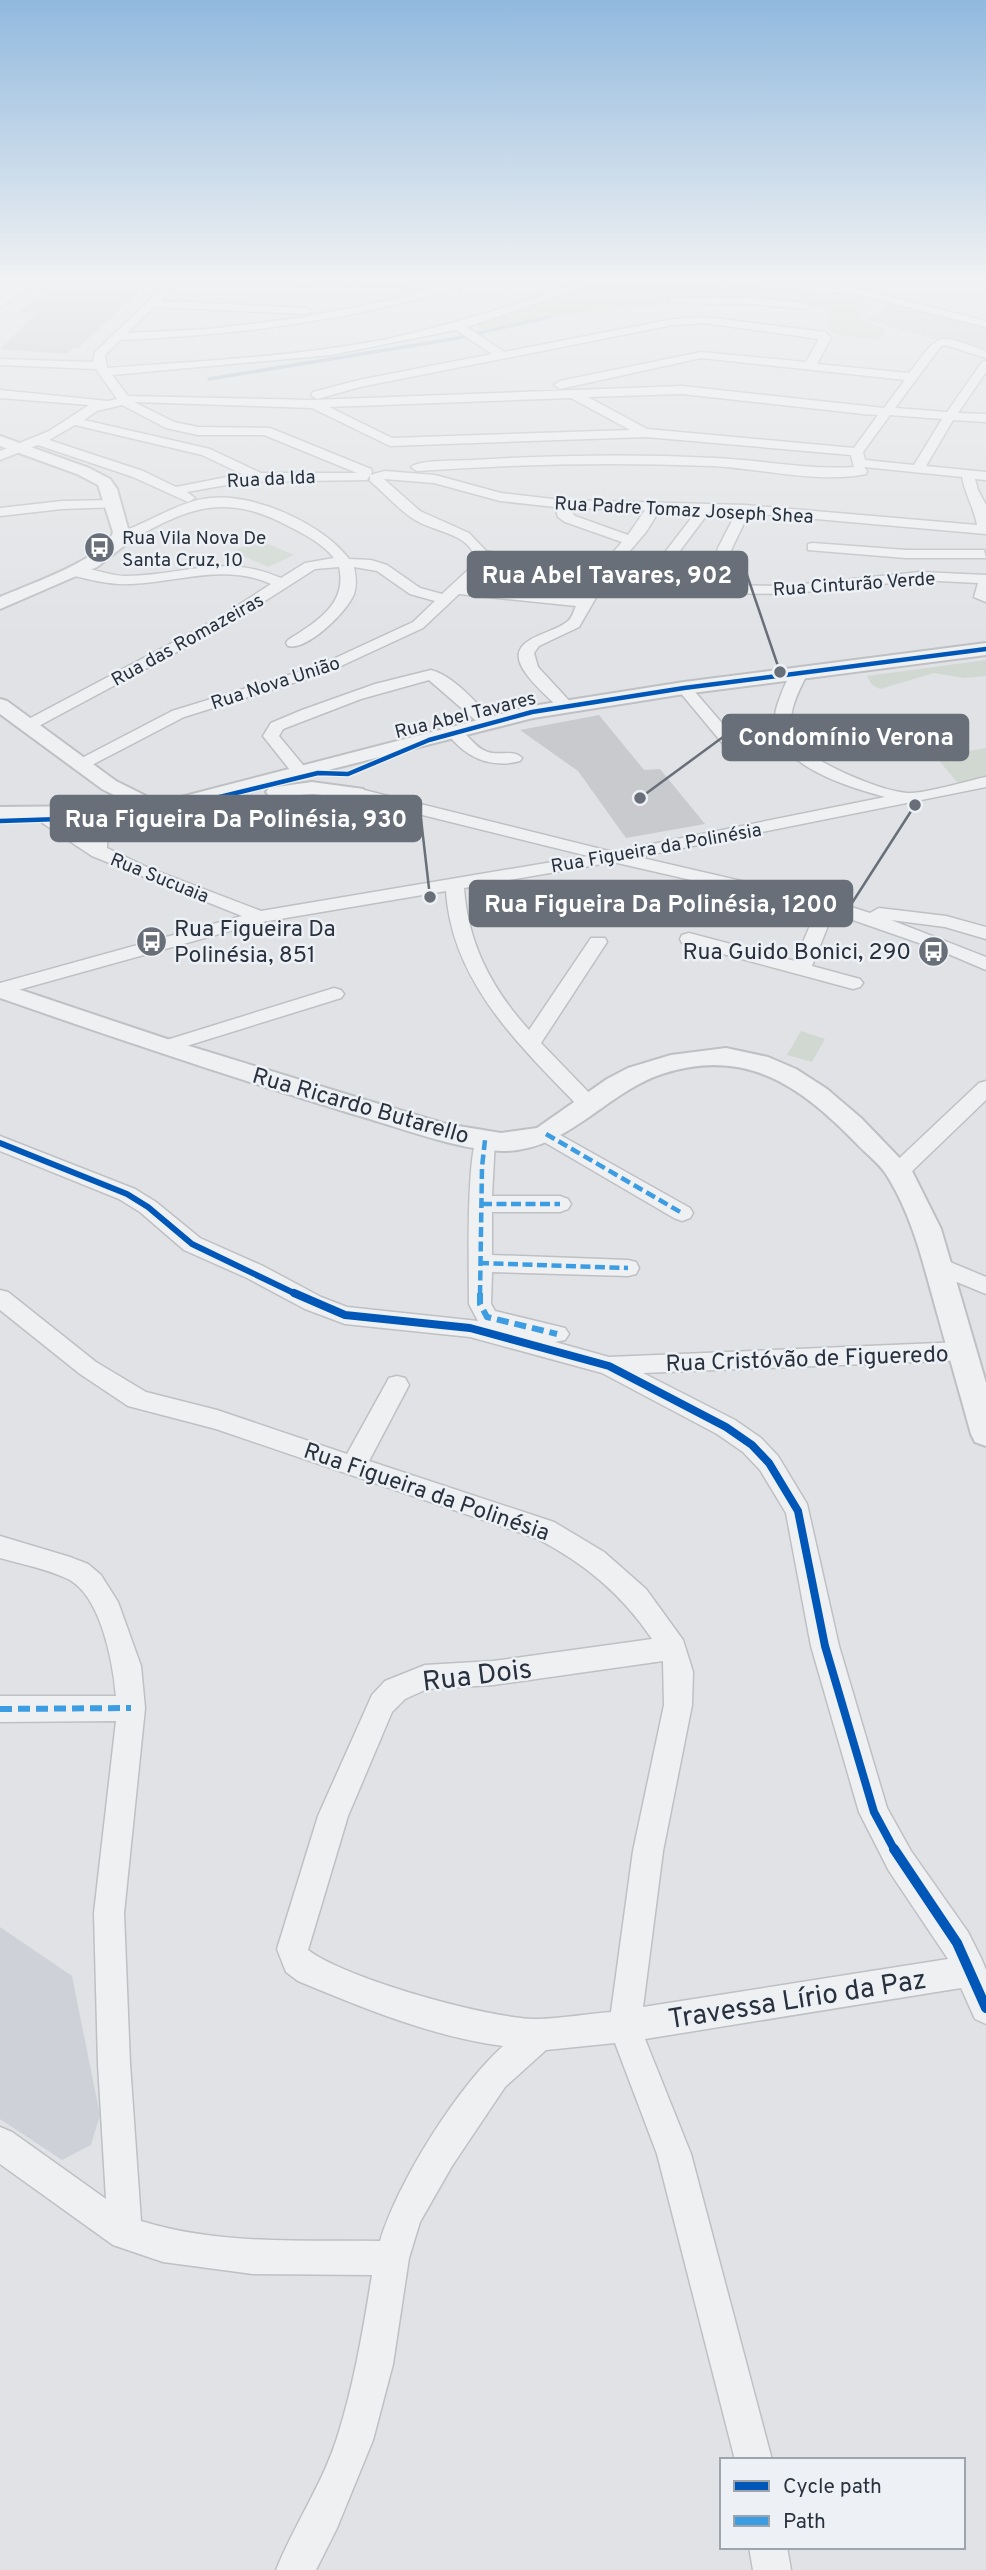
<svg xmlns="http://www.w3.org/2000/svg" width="986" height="2570" font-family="Overpass,sans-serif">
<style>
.built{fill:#ced2d8}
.green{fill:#d1d8d1}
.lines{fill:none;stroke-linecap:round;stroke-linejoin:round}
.stream{stroke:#b0c0cf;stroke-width:3.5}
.building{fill:#c8cacd}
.minor-casing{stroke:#bec0c3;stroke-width:3}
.tertiary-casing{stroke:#bec0c3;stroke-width:4}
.primary-casing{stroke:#bcbfc3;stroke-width:3}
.minor{fill:#eff0f2;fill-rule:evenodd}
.tertiary{fill:#eff0f2;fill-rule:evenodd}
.primary{fill:#f4f5f5;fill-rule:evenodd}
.quiet-far1{stroke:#3d9de3;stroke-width:4.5;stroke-dasharray:10 4.5;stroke-linecap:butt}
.quiet{stroke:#3d9de3;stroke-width:6;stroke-dasharray:12 6;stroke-linecap:butt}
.cycleway-far3-casing{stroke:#edf1f5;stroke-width:7}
.cycleway-far2-casing{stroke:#edf1f5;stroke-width:10}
.cycleway-far1-casing{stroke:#edf1f5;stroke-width:12}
.cycleway-casing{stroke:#edf1f5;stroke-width:15}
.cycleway-far3{stroke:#0057b8;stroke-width:4.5}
.cycleway-far2{stroke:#0057b8;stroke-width:6}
.cycleway-far1{stroke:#0057b8;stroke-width:8}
.cycleway{stroke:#0057b8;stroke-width:10}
.labels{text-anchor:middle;stroke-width:5;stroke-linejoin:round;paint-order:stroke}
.far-street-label{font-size:19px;fill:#28313d;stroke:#edf1f5}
.far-poi-label{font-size:19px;fill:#28313d;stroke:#edf1f5;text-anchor:start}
.poi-label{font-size:23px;fill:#28313d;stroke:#edf1f5;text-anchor:start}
.street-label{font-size:23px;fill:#28313d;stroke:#edf1f5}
.near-street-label{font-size:28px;fill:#28313d;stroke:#edf1f5}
.leader{fill:none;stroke:#686f78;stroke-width:2.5}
.callout-dot{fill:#686f78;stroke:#edf1f5;stroke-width:2.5}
.callout{fill:#686f78;stroke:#686f78;stroke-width:2.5}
.callout-label{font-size:24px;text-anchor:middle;font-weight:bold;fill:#fff}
</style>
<rect width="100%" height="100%" fill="#e0e2e5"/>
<g class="built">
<path d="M614,278H696L700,282L713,284L701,295L692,297L643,300L597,284Z"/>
<path d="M894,303L986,328V347L983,350L947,338L933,339L871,321L866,317Z"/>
<path d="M0,1927L72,1976L100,2115L91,2145L62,2160L0,2119Z"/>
</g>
<g class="green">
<path d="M597,284C633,296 681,313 713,284L834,294L863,299L873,308L859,310L861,320L886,328L880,340L840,335L828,330L830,307C713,296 597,306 482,330L477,325Z"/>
<path d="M259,540L294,555L268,567L233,551Z"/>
<path d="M986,660V676L964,678L934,673L880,689L872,685L867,676Z"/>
<path d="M986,748V777L958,783L936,757Z"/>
<path d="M801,1031L825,1039L812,1062L787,1055Z"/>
</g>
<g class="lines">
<path class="stream" d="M209,379L453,339L550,317"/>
</g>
<g class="building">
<path d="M48,288L105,291L108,289L140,291L78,348H73L66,354L0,349L37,313L19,312Z"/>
<path d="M599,715L644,770L660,769L705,824L626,838L578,771L520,730Z"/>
</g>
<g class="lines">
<defs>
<g id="minor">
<path d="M173,278H184L161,301L307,308L312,311L307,314L154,307L127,333L210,329L299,318L386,301L467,278H482C467,289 440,293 422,298C322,324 222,336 120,340L105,355L107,368C200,361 295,357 387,339C458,324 527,300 596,278H610L467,327L504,352L673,319L705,317L825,332L831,338L817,364L909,373C942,330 936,334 986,351V358L945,345L941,346L895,408L947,412L982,362L986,361V372L958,413L986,414V422L953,420L926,466L986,472V480L975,479L978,490L986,505V534L749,513L732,548L723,585L785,586L920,572L986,575V602L974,597L978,583L920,580L785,594L667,592L605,582L579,627L539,646L534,653L538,667L574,706L566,711L560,709C548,697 532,684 523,669C504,637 553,635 568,621C572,618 574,610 576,606L459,594L423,628L328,672L184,717L88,767H76L74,764L76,761L172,711L318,666L413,622L435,601L410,594L377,571L354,567C356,577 357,585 354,594C347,612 307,651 288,646L286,643L288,640C316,622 348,604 339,567L315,569L229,624L35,728H23L21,725L23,722L219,618L271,584C225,563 179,582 131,584C110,585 91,580 71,575V569C87,565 108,576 125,576C182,576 225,553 281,578L305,563L334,558C323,544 306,535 290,527C222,490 186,509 124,544L119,545L112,541C121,531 137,526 149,520C168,511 189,500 210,498C254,493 323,524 349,559L371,560L387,565L420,588L442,594L469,569L474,554C464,533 436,532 417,521C399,511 386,494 370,481V475L385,471L435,475L501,493L561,500L745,505L977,525C974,508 965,494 962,477L864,467L867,471L866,474C819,484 759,468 711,466C613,462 515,464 417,471L411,467C421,459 459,461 473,460C554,455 635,454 715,458C762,460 808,470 854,467L851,455L646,437L390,446L312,408L134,402L174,422L198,427L270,428L371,469L372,472L367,480L243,482L187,492L195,498L188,502L133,477L38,445L0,460V451L49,431L89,405L0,398V390L108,401L117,399L96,369L0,365V359L93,362L95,352ZM705,323L819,339L806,362L701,352L560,381L554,385L560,389L701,358L905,380L884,408L682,386L313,400L128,396L112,375L331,355L456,330L492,354L359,380L313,392L311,395L317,399L360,387L673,325ZM682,394L863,414L878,415L854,448L647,429L588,397ZM571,398L630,430L392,438L329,407ZM122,405L166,428L198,435H264L357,473H261L210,449L84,420L97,411ZM890,415L942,419L914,465L865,460L863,452ZM75,425L202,455L242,474L176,487L143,471L49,440ZM384,479L434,483L500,501L555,507L558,517L565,522L622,542L597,571L486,551L469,533L420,511ZM568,508L645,510L628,535L575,516ZM659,511L696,512L656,564L649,582L610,574L646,532ZM709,512L736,513L718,548L709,584L663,583L670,564ZM486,559L579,575L592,578L581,598L468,586L480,574Z"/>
<path d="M203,278L431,282L436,285L431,288L208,281Z"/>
<path d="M702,278L851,287L986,321V327L851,293L742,286Z"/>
<path d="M673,298H754L804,303L809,306L804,309L754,304L669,303V299Z"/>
<path d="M114,500L119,501V507L62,509L0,516V508L62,501Z"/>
<path d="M813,543L906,550H984L986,558H906L808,550V544Z"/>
<path d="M799,669L807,674C797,696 784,716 796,739L889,722L897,727L889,732L803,748C822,766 881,791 907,793C925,794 966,781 986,777V787L638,857L845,905L870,913L879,908L946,916L986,927V939L945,927L891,920L986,957V970L939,950L833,913L812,966L860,979L863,983L860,987L853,989L682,943L680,939L682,935L689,933L795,961L817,909L613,862L464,888C468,944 492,989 529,1030L591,938H605L607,942L541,1043L596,1100L599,1105L596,1110H582C521,1047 452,983 446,891L262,922L0,995V983L242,916L92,856L32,816L29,812L32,808H44L90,839L93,819H105L108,823L107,848L151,869L261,911L588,856L350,797L348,793L356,788L613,852L885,797C842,785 755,760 779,700C783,690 788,672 799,669Z"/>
<path d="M431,670C456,677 475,703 494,720L496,723L494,726H482L429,680L361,699L283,729L279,736L308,771L306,775H294L263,736L271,723L302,710L375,684Z"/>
<path d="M684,683L689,685L740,744L742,747L740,750H728L679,691L676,688L679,685Z"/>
<path d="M455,728C468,732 474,748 488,752C500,756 513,749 522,758L520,761C490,769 465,757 447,733Z"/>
<path d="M334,988L341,990L344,994L341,998L164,1053L157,1051L154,1047L157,1043Z"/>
<path d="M986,1081V1100L907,1176L899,1178L891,1176L888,1171L891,1166L979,1083Z"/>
<path d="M546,1127L690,1208L693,1213L690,1218L682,1221L674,1218L539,1139L536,1134L539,1129Z"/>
<path d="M485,1133L492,1135L495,1140L492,1196H560L568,1199L571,1204L568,1209L560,1212H492V1255L628,1260L636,1262L639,1268L636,1274L628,1276L492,1272L491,1304L495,1311L565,1328L569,1334L565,1340L555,1342L609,1357L962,1342L970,1345L974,1351L970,1357L962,1360L643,1373L735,1420L761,1438L778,1456L807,1504L839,1646L887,1808L911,1851L968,1932L982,1960L986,1970V2024L975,2019L961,1988L645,2039L691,2154L772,2460H735L657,2154L615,2043L546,2050L505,2087L452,2166L420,2222L409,2258L393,2364L373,2440L337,2528L316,2570H276C294,2525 322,2485 337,2438C354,2385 363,2330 372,2275L253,2274L163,2262L113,2245L0,2164V2127L12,2132L106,2199L98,2064L94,1913L116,1721L0,1722V1696H116C113,1662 101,1596 68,1579C47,1569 22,1564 0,1558V1536L70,1557L88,1564L101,1575L118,1602L141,1666L145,1708L124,1913L130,2064L141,2221C218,2245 301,2240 380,2241C399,2180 456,2089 503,2046C433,2037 363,2008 298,1981L286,1972L277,1949L318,1816L372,1695L385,1681L425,1665L493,1661L652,1639C622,1594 584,1563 536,1538L216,1429L128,1406L80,1374L0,1310V1290L8,1292L96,1362L146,1392L217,1410L347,1454L389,1378L397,1376L405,1378L409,1385L369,1461L554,1522L604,1552L646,1589L683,1640L693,1672L692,1705L663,1851L643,2007L948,1959L889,1871L859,1812L811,1646L786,1513L760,1470L743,1452L717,1434L602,1373L470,1337L345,1324L305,1309L247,1278L184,1250L140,1212L119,1199L0,1151V1136L135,1189L156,1202L200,1238L263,1266L321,1297L347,1307L478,1321L469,1304C469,1275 466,1154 478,1135ZM663,1661L664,1705L633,1851L611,2012C587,2014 564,2018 540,2019C492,2020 346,1979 308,1950L348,1816L392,1712L405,1699L427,1689L493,1685Z"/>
<path d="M938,1257L986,1277V1294L930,1271L927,1265L930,1259Z"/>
<path d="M749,2547H787L791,2570H753Z"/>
</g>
<g id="tertiary">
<path d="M0,436L89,468L110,479L117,489L129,532L125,545L97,567L0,609V597C25,586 107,558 113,532L98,485L77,474L0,446Z"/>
<path d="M986,643V655L684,694L533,718L155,814L98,818L0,819V807L98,806L128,802L102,789L0,714V699L7,701L116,781L154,800L181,797L532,706L684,682Z"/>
<path d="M312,782L363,789L366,793L363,797C347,801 330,795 313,794C298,794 283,800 269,796L266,792L269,788Z"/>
<path d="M0,983L173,1041L362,1099L446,1124L501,1133L537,1128L607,1079L628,1068L671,1055L726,1048L768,1057L796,1069L827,1089L861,1118L912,1171L941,1229L986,1383V1446L975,1442L971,1434C959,1390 946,1346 934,1302C922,1259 912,1217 889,1179C882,1165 866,1154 855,1142C799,1085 745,1047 662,1074C605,1093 566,1152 502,1151C457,1150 399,1127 356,1115C236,1079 118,1039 0,998Z"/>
</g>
<path id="primary" d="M27,278H45L0,307V295Z"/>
</defs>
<use href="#minor" class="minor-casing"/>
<use href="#tertiary" class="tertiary-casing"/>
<use href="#primary" class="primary-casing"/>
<use href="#minor" class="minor"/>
<use href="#tertiary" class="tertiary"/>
<use href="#primary" class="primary"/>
<g class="quiet-far1">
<path d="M546,1134L682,1213"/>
<path d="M482,1204H560"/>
<path d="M479,1263L628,1268"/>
<path d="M480,1295L482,1167L485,1140"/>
</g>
<g class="quiet">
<path d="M480,1293V1304L487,1317L557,1334"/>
<path d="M0,1709L131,1708"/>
</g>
<defs>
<path id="cycleway-far3" d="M0,821L121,817L162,811L318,773L348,774L429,740L532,712L684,688L986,649"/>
<path id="cycleway-far2" d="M0,1143L127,1194L148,1207L192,1244L298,1295"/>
<path id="cycleway-far1" d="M294,1293L345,1315L470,1328L609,1366L726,1427L752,1445L769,1463L798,1511L825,1646L874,1812L895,1851"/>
<path id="cycleway" d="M894,1849L957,1943L986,2008"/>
</defs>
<use href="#cycleway-far3" class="cycleway-far3-casing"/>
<use href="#cycleway-far2" class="cycleway-far2-casing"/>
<use href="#cycleway-far1" class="cycleway-far1-casing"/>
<use href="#cycleway" class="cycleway-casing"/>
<use href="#cycleway-far3" class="cycleway-far3"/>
<use href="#cycleway-far2" class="cycleway-far2"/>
<use href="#cycleway-far1" class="cycleway-far1"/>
<use href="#cycleway" class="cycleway"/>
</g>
<linearGradient id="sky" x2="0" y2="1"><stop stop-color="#91b9de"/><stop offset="0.44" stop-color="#f1f2f3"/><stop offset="1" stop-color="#f1f2f3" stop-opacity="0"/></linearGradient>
<rect width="986" height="637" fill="url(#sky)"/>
<defs>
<symbol id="bus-disc" viewBox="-11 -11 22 22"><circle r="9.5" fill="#686f78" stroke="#edf1f5"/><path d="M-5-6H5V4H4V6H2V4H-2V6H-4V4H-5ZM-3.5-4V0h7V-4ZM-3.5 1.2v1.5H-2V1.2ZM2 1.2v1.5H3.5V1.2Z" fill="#fff"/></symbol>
</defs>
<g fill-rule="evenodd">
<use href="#bus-disc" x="82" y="530" width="35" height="35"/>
<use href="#bus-disc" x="134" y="924" width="35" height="35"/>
<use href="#bus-disc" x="916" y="934" width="35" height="35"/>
</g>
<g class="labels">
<g class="far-street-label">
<text transform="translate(271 478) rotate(-3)" y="7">Rua da Ida</text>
<text transform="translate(684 509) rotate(3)" y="7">Rua Padre Tomaz Joseph Shea</text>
<text transform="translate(854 583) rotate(-4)" y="7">Rua Cinturão Verde</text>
<text transform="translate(187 639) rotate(-29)" y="7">Rua das Romazeiras</text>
<text transform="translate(275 682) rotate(-18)" y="7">Rua Nova União</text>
<text transform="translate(465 714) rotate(-14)" y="7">Rua Abel Tavares</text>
<text transform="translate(656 847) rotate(-10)" y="7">Rua Figueira da Polinésia</text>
<text transform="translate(160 877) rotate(22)" y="7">Rua Sucuaia</text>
</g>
<g class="far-poi-label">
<text x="122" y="544">Rua Vila Nova De<tspan x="122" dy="22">Santa Cruz, 10</tspan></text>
</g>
<g class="poi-label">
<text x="174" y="936">Rua Figueira Da<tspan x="174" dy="26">Polinésia, 851</tspan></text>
<text x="911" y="959" text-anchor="end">Rua Guido Bonici, 290</text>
</g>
<g class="street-label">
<text transform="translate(361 1105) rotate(16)" y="8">Rua Ricardo Butarello</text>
<text transform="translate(807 1358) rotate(-2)" y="8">Rua Cristóvão de Figueredo</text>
<text transform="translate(427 1491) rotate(19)" y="8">Rua Figueira da Polinésia</text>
</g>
<g class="near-street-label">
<text transform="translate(477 1674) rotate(-7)" y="10">Rua Dois</text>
<text transform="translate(797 1998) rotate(-9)" y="10">Travessa Lírio da Paz</text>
</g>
</g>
<path class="leader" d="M780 672L747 575M640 798L723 737M430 897L421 819M915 805L852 903"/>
<g class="callout-dot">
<circle cx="780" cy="672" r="7"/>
<circle cx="640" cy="798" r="7"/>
<circle cx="430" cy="897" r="7"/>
<circle cx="915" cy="805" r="7"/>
</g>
<g class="callout">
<rect x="468" y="552" width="279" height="45" rx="7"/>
<rect x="723" y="715" width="245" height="45" rx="7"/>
<rect x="51" y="796" width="370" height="45" rx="7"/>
<rect x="470" y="881" width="382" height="45" rx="7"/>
</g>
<g class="callout-label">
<text x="607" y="583">Rua Abel Tavares, 902</text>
<text x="846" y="745">Condomínio Verona</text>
<text x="236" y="827">Rua Figueira Da Polinésia, 930</text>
<text x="661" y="912">Rua Figueira Da Polinésia, 1200</text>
</g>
<rect x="720" y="2458" width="245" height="91" fill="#edf1f5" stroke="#9ea4ab" stroke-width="2"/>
<rect x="734" y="2481" width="35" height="10" fill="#0057b8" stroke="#9ea4ab" stroke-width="2"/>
<text x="783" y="2493" font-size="21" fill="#28313d">Cycle path</text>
<rect x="734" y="2516" width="35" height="10" fill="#3d9de3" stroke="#9ea4ab" stroke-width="2"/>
<text x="783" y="2528" font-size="21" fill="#28313d">Path</text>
</svg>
